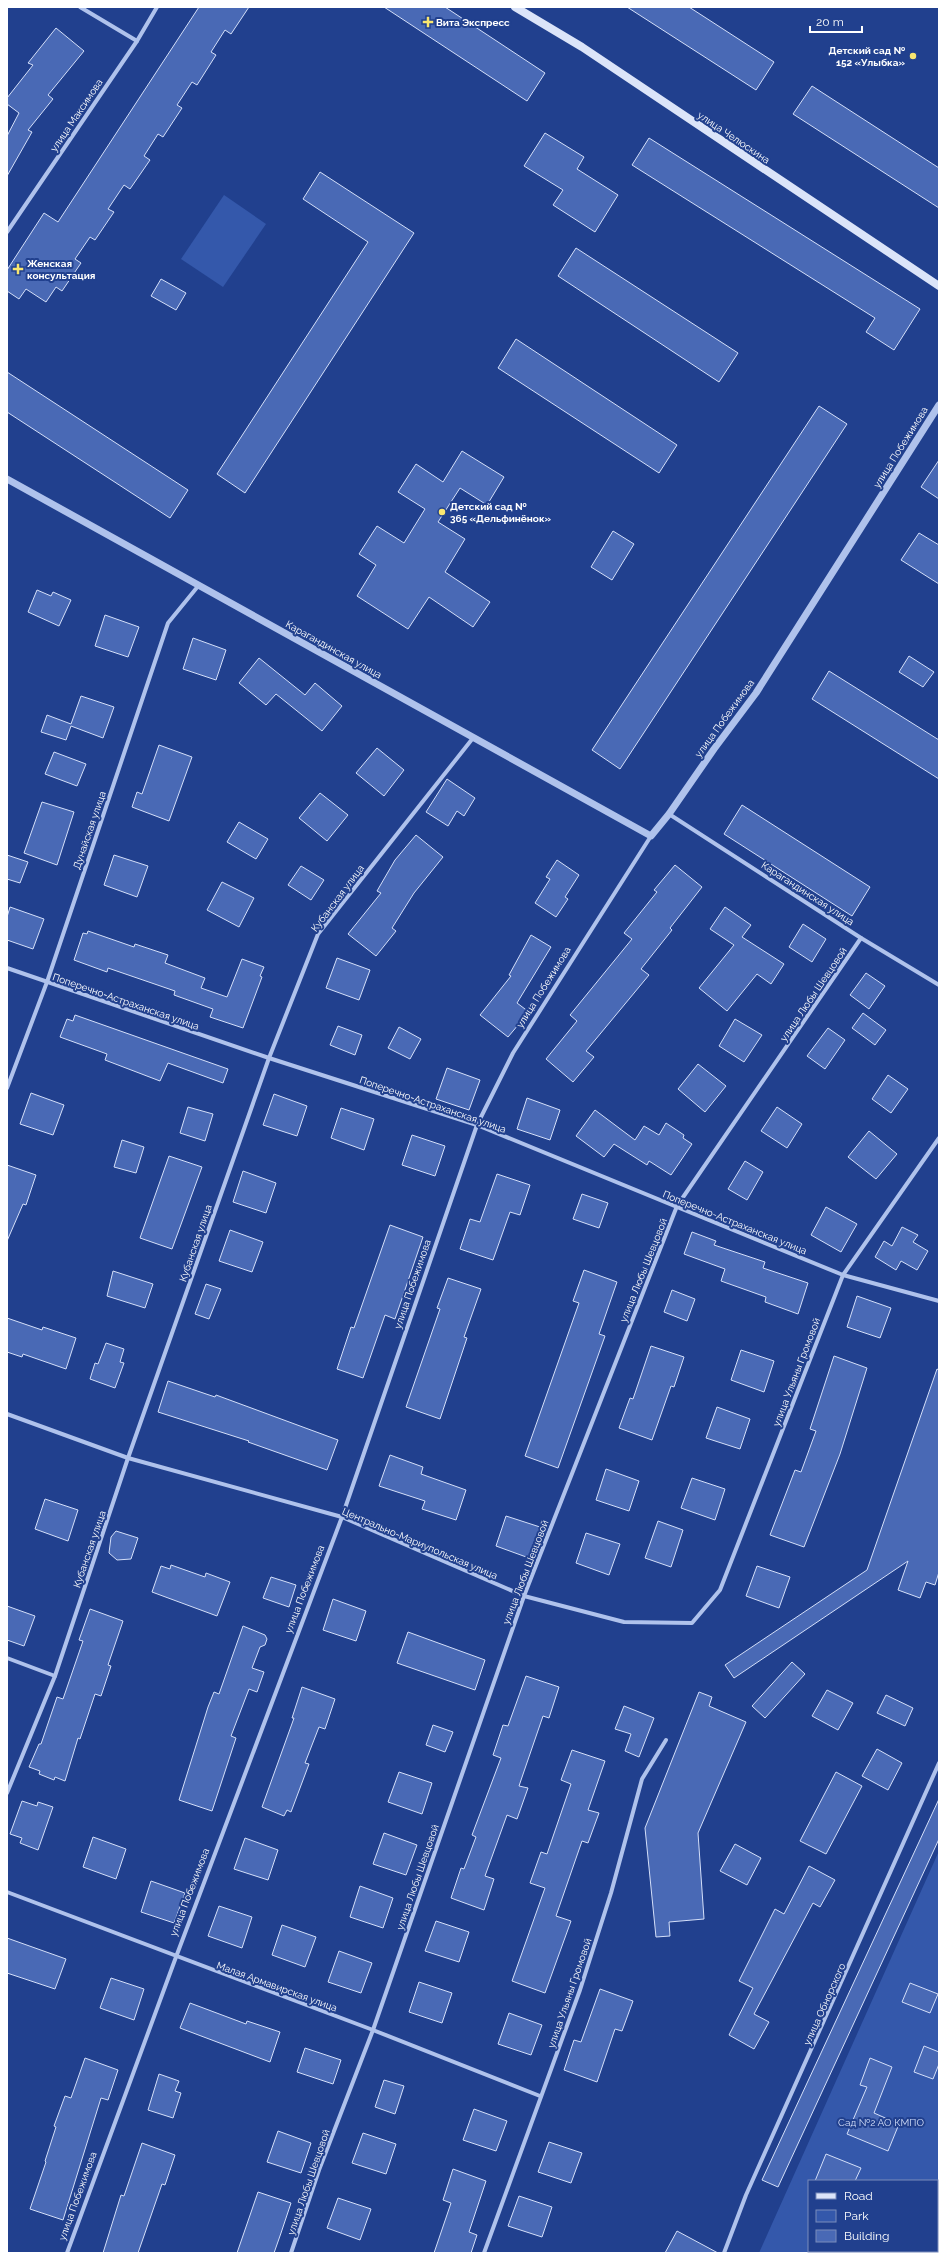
<svg xmlns="http://www.w3.org/2000/svg" width="946" height="2260" font-family="Raleway,sans-serif">
<style>
.green{fill:#3458ab;fill-rule:evenodd}
.building{fill:#4969b5;stroke:#d4dff9}
.lines{fill:none;stroke-linecap:round;stroke-linejoin:round}
.minor{stroke:#afc2ec;stroke-width:4}
.tertiary{stroke:#afc2ec;stroke-width:7}
.secondary{stroke:#dbe4f9;stroke-width:8}
.poi-dot{fill:#f9e670;stroke:#21408e;stroke-width:1.5}
.labels{text-anchor:middle;stroke-width:4;stroke-linejoin:round;paint-order:stroke}
.poi-label{font-size:10px;font-weight:bold;fill:#fff;stroke:#21408e;text-anchor:start}
.street-label{font-size:10px;fill:#fff;stroke:#21408e}
.park-label{font-size:10px;fill:#d4dff9;stroke:#21408e}
</style>
<rect width="100%" height="100%" fill="#21408e"/>
<g class="green">
<path d="M224,195L266,224L223,287L181,259Z"/>
<path d="M939,1851V2253H759ZM809,2181H937V2251H809Z"/>
</g>
<g class="building">
<path d="M199,7H249L231,34L225,30L211,52L216,55L197,85L192,82L177,105L182,108L163,137L158,134L144,156L150,160L130,189L124,185L108,209L114,212L95,240L90,237L75,259L81,263L62,291L56,287L46,302L26,289L19,299L7,291V270L44,213L58,222Z"/>
<path d="M384,7H445L545,73L527,101Z"/>
<path d="M627,7H689L774,62L756,90Z"/>
<path d="M56,28L84,51L48,95L53,99L28,130L32,132L7,176V136L19,113L7,104V98L33,65L28,63Z"/>
<path d="M812,86L939,168V208L793,114Z"/>
<path d="M545,133L584,157L577,169L618,195L595,232L553,205L563,190L524,166Z"/>
<path d="M649,138L920,309L894,350L866,332L875,318L632,165Z"/>
<path d="M320,172L414,233L245,493L217,474L368,242L303,199Z"/>
<path d="M576,248L738,353L719,382L558,276Z"/>
<path d="M161,279L186,293L176,310L151,296Z"/>
<path d="M516,339L677,445L659,473L498,368Z"/>
<path d="M7,372L188,490L170,518L7,412Z"/>
<path d="M819,406L847,424L620,769L592,750Z"/>
<path d="M462,451L504,477L487,505L460,488L438,522L465,539L445,572L490,602L473,627L429,597L408,629L357,596L376,565L359,554L377,526L404,543L425,509L398,492L416,464L443,482Z"/>
<path d="M939,460V499L921,487Z"/>
<path d="M613,531L634,544L612,580L591,567Z"/>
<path d="M919,533L939,545V584L901,560Z"/>
<path d="M37,590L51,596L53,592L71,600L59,626L28,612Z"/>
<path d="M105,615L139,627L128,657L95,646Z"/>
<path d="M193,638L226,650L216,680L183,669Z"/>
<path d="M909,656L934,672L923,687L899,672Z"/>
<path d="M259,658L305,695L315,683L342,706L322,731L276,694L266,705L239,683Z"/>
<path d="M829,671L939,740V779L812,699Z"/>
<path d="M81,696L114,707L103,738L71,726L66,740L41,732L47,715L71,724Z"/>
<path d="M159,745L192,757L169,821L132,807L137,792L142,794Z"/>
<path d="M377,748L404,770L384,796L356,773Z"/>
<path d="M54,752L86,764L77,786L45,774Z"/>
<path d="M447,779L475,798L464,816L457,811L448,826L426,812Z"/>
<path d="M320,793L348,815L327,841L299,818Z"/>
<path d="M42,802L74,812L57,865L24,853Z"/>
<path d="M742,805L870,887L852,916L724,834Z"/>
<path d="M239,822L268,839L256,859L227,842Z"/>
<path d="M416,835L443,857L414,893L392,928L396,931L376,956L348,934L381,893L377,891L395,860Z"/>
<path d="M7,855L28,862L20,883L7,879Z"/>
<path d="M114,855L148,866L137,897L104,885Z"/>
<path d="M557,860L579,875L565,897L568,899L556,917L535,903L550,879L546,877Z"/>
<path d="M675,865L702,887L670,928L672,930L641,969L649,975L586,1051L594,1057L573,1082L546,1059L577,1021L570,1015L632,939L624,933L657,892L654,890Z"/>
<path d="M301,866L324,880L311,900L288,885Z"/>
<path d="M222,882L254,898L239,927L207,910Z"/>
<path d="M10,907L44,919L33,949L7,940V917Z"/>
<path d="M725,907L751,925L742,937L784,964L771,984L757,974L727,1011L699,988L734,945L710,929Z"/>
<path d="M803,924L826,939L812,962L789,947Z"/>
<path d="M88,931L134,947L135,944L168,955L165,963L205,978L201,988L227,997L242,959L264,967L260,976L262,977L243,1028L210,1017L213,1009L174,995L175,991L108,968L107,972L74,960L83,933L87,934Z"/>
<path d="M531,935L551,947L517,1003L529,1012L508,1037L480,1015L511,976L509,975Z"/>
<path d="M337,958L370,970L359,1000L326,988Z"/>
<path d="M866,973L885,986L869,1009L850,995Z"/>
<path d="M863,1013L886,1030L875,1045L852,1028Z"/>
<path d="M75,1015L228,1069L223,1083L168,1063L160,1081L105,1060L107,1054L60,1037L67,1019L73,1021Z"/>
<path d="M735,1019L762,1035L744,1062L719,1046Z"/>
<path d="M338,1026L362,1035L355,1055L330,1045Z"/>
<path d="M399,1027L421,1039L410,1059L388,1048Z"/>
<path d="M828,1028L845,1040L825,1069L807,1056Z"/>
<path d="M698,1064L726,1086L705,1112L678,1089Z"/>
<path d="M447,1068L480,1080L469,1110L436,1099Z"/>
<path d="M888,1075L908,1089L891,1113L872,1099Z"/>
<path d="M31,1093L64,1105L53,1135L20,1124Z"/>
<path d="M274,1094L307,1106L297,1136L263,1125Z"/>
<path d="M527,1098L560,1110L550,1140L517,1129Z"/>
<path d="M188,1107L213,1114L205,1141L180,1133Z"/>
<path d="M777,1107L802,1124L787,1148L761,1131Z"/>
<path d="M341,1108L374,1119L364,1150L331,1138Z"/>
<path d="M595,1110L635,1140L644,1126L659,1135L666,1123L684,1135L683,1138L692,1144L671,1175L649,1161L647,1165L614,1144L604,1157L576,1136Z"/>
<path d="M869,1131L897,1154L876,1179L848,1157Z"/>
<path d="M412,1135L445,1146L435,1176L402,1165Z"/>
<path d="M122,1140L144,1147L136,1173L114,1167Z"/>
<path d="M169,1156L202,1167L172,1249L140,1238Z"/>
<path d="M745,1161L763,1172L747,1200L728,1189Z"/>
<path d="M7,1165L36,1175L26,1205L23,1204L7,1241Z"/>
<path d="M243,1171L276,1183L266,1213L233,1202Z"/>
<path d="M497,1174L530,1185L520,1215L510,1212L493,1260L460,1249L470,1219L480,1222Z"/>
<path d="M582,1194L608,1203L599,1228L573,1219Z"/>
<path d="M826,1207L857,1224L841,1252L811,1235Z"/>
<path d="M390,1225L423,1237L395,1319L385,1315L363,1378L337,1369L351,1327L354,1328Z"/>
<path d="M902,1227L918,1235L913,1242L928,1251L917,1270L901,1261L896,1270L875,1257L884,1241L892,1246Z"/>
<path d="M230,1230L263,1242L252,1272L219,1261Z"/>
<path d="M692,1232L716,1241L714,1245L765,1262L763,1268L808,1283L798,1314L765,1302L766,1297L721,1281L725,1269L684,1254Z"/>
<path d="M584,1270L617,1282L599,1334L605,1336L558,1468L525,1456L579,1303L573,1301Z"/>
<path d="M113,1271L153,1284L145,1308L107,1296Z"/>
<path d="M448,1278L481,1289L464,1337L467,1338L440,1419L406,1407L440,1309L437,1308Z"/>
<path d="M206,1284L221,1289L209,1319L195,1314Z"/>
<path d="M672,1290L695,1299L687,1321L664,1312Z"/>
<path d="M857,1296L891,1308L880,1338L847,1327Z"/>
<path d="M7,1318L42,1330L43,1327L76,1338L66,1369L23,1354L22,1357L7,1352Z"/>
<path d="M106,1343L124,1349L120,1362L124,1363L115,1388L90,1379L95,1363L98,1364Z"/>
<path d="M651,1346L684,1357L674,1387L671,1386L652,1440L619,1428L630,1398L633,1399Z"/>
<path d="M741,1350L774,1361L764,1392L731,1380Z"/>
<path d="M834,1356L867,1368L840,1454L804,1547L770,1535L795,1470L801,1472L816,1431L810,1429Z"/>
<path d="M937,1369L939,1370V1572L935,1585L926,1582L920,1598L898,1590L908,1561L734,1678L725,1665L867,1570Z"/>
<path d="M168,1381L215,1397L216,1395L338,1440L327,1470L248,1442L249,1441L158,1412Z"/>
<path d="M717,1407L750,1419L740,1449L706,1438Z"/>
<path d="M390,1455L423,1467L421,1474L466,1490L456,1520L422,1509L425,1501L379,1486Z"/>
<path d="M606,1469L639,1481L629,1511L596,1500Z"/>
<path d="M692,1478L725,1489L715,1520L681,1508Z"/>
<path d="M45,1499L78,1510L68,1541L35,1529Z"/>
<path d="M506,1516L540,1527L529,1558L496,1546Z"/>
<path d="M658,1521L683,1530L671,1567L645,1558Z"/>
<path d="M116,1531L138,1538L131,1559L117,1560L109,1553L111,1537Z"/>
<path d="M586,1533L620,1544L609,1575L576,1563Z"/>
<path d="M171,1565L205,1577L206,1573L230,1582L217,1616L152,1592L161,1566L170,1569Z"/>
<path d="M757,1566L790,1577L779,1608L746,1596Z"/>
<path d="M271,1577L296,1585L289,1607L263,1598Z"/>
<path d="M333,1599L366,1611L356,1641L323,1630Z"/>
<path d="M7,1606L35,1616L24,1646L7,1640Z"/>
<path d="M90,1609L123,1621L108,1665L111,1666L101,1696L95,1694L80,1739L78,1738L65,1781L55,1777L54,1780L39,1774L40,1771L29,1767L39,1744H41L57,1697L63,1699L83,1641L79,1640Z"/>
<path d="M243,1626L265,1635L267,1639L265,1645L260,1647L252,1668L264,1672L257,1692L249,1689L231,1736L236,1738L212,1811L179,1800L208,1707L214,1692L219,1694Z"/>
<path d="M408,1632L485,1660L475,1690L397,1663Z"/>
<path d="M792,1662L805,1674L765,1718L752,1706Z"/>
<path d="M526,1676L559,1687L549,1718L543,1716L519,1786L528,1788L517,1819L507,1815L485,1876L494,1879L484,1910L451,1898L461,1868L464,1869L476,1837L472,1835L501,1758L493,1755L503,1725L508,1726Z"/>
<path d="M302,1687L335,1699L325,1729L319,1727L305,1763L309,1764L291,1812L287,1810L284,1816L262,1807L294,1718H292Z"/>
<path d="M827,1690L853,1703L838,1730L812,1716Z"/>
<path d="M699,1692L712,1697L709,1706L746,1722L698,1833L704,1919L669,1922L670,1936L656,1937L645,1828Z"/>
<path d="M886,1695L913,1708L905,1726L877,1713Z"/>
<path d="M624,1706L654,1718L639,1757L625,1751L631,1734L615,1729Z"/>
<path d="M433,1725L453,1732L445,1752L426,1745Z"/>
<path d="M877,1749L902,1763L888,1790L862,1776Z"/>
<path d="M572,1750L605,1761L588,1810L599,1813L588,1843L582,1841L556,1916L571,1921L545,1993L512,1981L545,1888L530,1883L541,1852L547,1854L571,1784L561,1780Z"/>
<path d="M399,1772L432,1783L422,1814L388,1802Z"/>
<path d="M836,1772L862,1786L826,1854L800,1841Z"/>
<path d="M939,1799V1839L778,2187L762,2180Z"/>
<path d="M22,1801L37,1806L38,1802L53,1807L38,1850L20,1843L22,1838L10,1834Z"/>
<path d="M384,1833L417,1845L406,1875L373,1864Z"/>
<path d="M93,1837L126,1849L116,1879L83,1867Z"/>
<path d="M245,1838L278,1850L268,1880L234,1869Z"/>
<path d="M735,1844L761,1858L747,1885L720,1871Z"/>
<path d="M809,1866L835,1880L820,1907L813,1903L754,2014L769,2022L754,2049L729,2035L753,1988L739,1981L775,1909L784,1914Z"/>
<path d="M151,1881L185,1893L174,1923L141,1912Z"/>
<path d="M360,1886L393,1898L383,1928L350,1917Z"/>
<path d="M219,1906L252,1917L242,1948L208,1936Z"/>
<path d="M436,1921L469,1932L459,1962L425,1951Z"/>
<path d="M282,1925L316,1937L305,1967L272,1955Z"/>
<path d="M7,1938L66,1959L55,1989L7,1973Z"/>
<path d="M339,1951L372,1963L361,1993L328,1982Z"/>
<path d="M111,1978L144,1989L134,2020L100,2008Z"/>
<path d="M419,1982L452,1993L442,2023L409,2012Z"/>
<path d="M910,1983L938,1994L930,2013L902,2002Z"/>
<path d="M600,1989L633,2001L622,2031L615,2029L597,2082L564,2070L574,2040L581,2042Z"/>
<path d="M190,2003L246,2024L247,2021L280,2032L270,2062L180,2028Z"/>
<path d="M509,2013L542,2025L531,2055L498,2044Z"/>
<path d="M924,2046L939,2052V2064L933,2079L914,2072Z"/>
<path d="M305,2048L341,2060L333,2084L297,2072Z"/>
<path d="M85,2058L118,2070L108,2100L101,2098L63,2220L30,2209L46,2162L45,2161L56,2127L54,2126L65,2096L71,2098Z"/>
<path d="M870,2058L892,2067L874,2113L899,2124L888,2151L847,2134L867,2087L860,2085Z"/>
<path d="M159,2074L179,2081L175,2091L181,2093L173,2118L148,2110Z"/>
<path d="M384,2080L404,2086L395,2114L375,2107Z"/>
<path d="M474,2109L507,2121L496,2151L463,2140Z"/>
<path d="M278,2131L311,2143L301,2173L267,2162Z"/>
<path d="M363,2133L396,2144L386,2174L352,2163Z"/>
<path d="M549,2142L582,2153L571,2183L538,2172Z"/>
<path d="M142,2143L175,2155L165,2185L162,2184L138,2253H103L121,2195L124,2196Z"/>
<path d="M826,2154L861,2168L855,2181H815Z"/>
<path d="M453,2169L486,2181L469,2232L477,2235L471,2253H434L451,2203L443,2200Z"/>
<path d="M258,2192L291,2203L281,2233L274,2253H237Z"/>
<path d="M519,2196L552,2207L542,2237L508,2226Z"/>
<path d="M338,2198L371,2209L360,2240L327,2228Z"/>
<path d="M677,2231L718,2253H665Z"/>
</g>
<g class="lines">
<g class="minor">
<path d="M80,7L137,41"/>
<path d="M7,232L137,41L157,7"/>
<path d="M669,814L861,938L939,985"/>
<path d="M7,968L269,1058L477,1125L843,1275L939,1301"/>
<path d="M7,1088L47,982L168,623L199,585"/>
<path d="M7,1414L128,1458L342,1517L524,1596L624,1622L692,1623L720,1590L843,1275L939,1138"/>
<path d="M7,1658L55,1676"/>
<path d="M7,1793L55,1676L128,1458L269,1058L318,934L473,738"/>
<path d="M7,1892L373,2030L540,2096"/>
<path d="M67,2253L176,1957L342,1517L477,1125L513,1053L651,836"/>
<path d="M291,2253L319,2170L373,2030L524,1596L677,1206L861,938"/>
<path d="M484,2253L580,1990L611,1893L642,1779L666,1740"/>
<path d="M724,2253L746,2195L939,1763"/>
</g>
<path class="tertiary" d="M7,479L651,836L669,814L714,749L756,693L939,405"/>
<path class="secondary" d="M515,7L582,47L939,286"/>
</g>
<g class="poi-dot">
<path d="M426 16h4v4h4v4h-4v4h-4v-4h-4v-4h4z"/>
<circle cx="913" cy="56" r="4"/>
<path d="M16 263h4v4h4v4h-4v4h-4v-4h-4v-4h4z"/>
<circle cx="442" cy="512" r="4"/>
</g>
<g class="labels">
<g class="poi-label">
<text x="436" y="26">Вита Экспресс</text>
<text x="905" y="54" text-anchor="end">Детский сад №<tspan x="905" dy="12">152 «Улыбка»</tspan></text>
<text x="27" y="267">Женская<tspan x="27" dy="12">консультация</tspan></text>
<text x="450" y="510">Детский сад №<tspan x="450" dy="12">365 «Дельфинёнок»</tspan></text>
</g>
<g class="street-label">
<text transform="translate(76 115) rotate(-56)" y="4">улица Максимова</text>
<text transform="translate(734 137) rotate(34)" y="4">улица Челюскина</text>
<text transform="translate(900 447) rotate(-58)" y="4">улица Побежимова</text>
<text transform="translate(334 649) rotate(29)" y="4">Карагандинская улица</text>
<text transform="translate(724 718) rotate(-54)" y="4">улица Побежимова</text>
<text transform="translate(89 830) rotate(-71)" y="4">Дунайская улица</text>
<text transform="translate(808 893) rotate(33)" y="4">Карагандинская улица</text>
<text transform="translate(337 898) rotate(-53)" y="4">Кубанская улица</text>
<text transform="translate(543 987) rotate(-58)" y="4">улица Побежимова</text>
<text transform="translate(813 994) rotate(-56)" y="4">улица Любы Шевцовой</text>
<text transform="translate(126 1001) rotate(19)" y="4">Поперечно-Астраханская улица</text>
<text transform="translate(433 1104) rotate(19)" y="4">Поперечно-Астраханская улица</text>
<text transform="translate(735 1222) rotate(22)" y="4">Поперечно-Астраханская улица</text>
<text transform="translate(195 1243) rotate(-71)" y="4">Кубанская улица</text>
<text transform="translate(643 1270) rotate(-68)" y="4">улица Любы Шевцовой</text>
<text transform="translate(412 1284) rotate(-71)" y="4">улица Побежимова</text>
<text transform="translate(796 1372) rotate(-69)" y="4">улица Ульяны Громовой</text>
<text transform="translate(420 1543) rotate(23)" y="4">Центрально-Мариупольская улица</text>
<text transform="translate(89 1549) rotate(-71)" y="4">Кубанская улица</text>
<text transform="translate(525 1572) rotate(-69)" y="4">улица Любы Шевцовой</text>
<text transform="translate(304 1589) rotate(-69)" y="4">улица Побежимова</text>
<text transform="translate(417 1877) rotate(-71)" y="4">улица Любы Шевцовой</text>
<text transform="translate(189 1892) rotate(-69)" y="4">улица Побежимова</text>
<text transform="translate(277 1986) rotate(20)" y="4">Малая Армавирская улица</text>
<text transform="translate(569 1993) rotate(-71)" y="4">улица Ульяны Громовой</text>
<text transform="translate(824 2004) rotate(-66)" y="4">улица Обнорского</text>
<text transform="translate(308 2182) rotate(-71)" y="4">улица Любы Шевцовой</text>
<text transform="translate(77 2196) rotate(-70)" y="4">улица Побежимова</text>
</g>
<g class="park-label">
<text x="881" y="2126">Сад №2 АО КМПО</text>
</g>
</g>
<rect width="946" height="2260" fill="none" stroke="#ffffff" stroke-width="16"/>
<rect x="808" y="2180" width="130" height="72" fill="#21408e" stroke="#7a8cbb"/>
<rect x="816" y="2193" width="20" height="6" fill="#dbe4f9" stroke="#7a8cbb"/>
<text x="844" y="2200" font-size="12" fill="#ffffff">Road</text>
<rect x="816" y="2210" width="20" height="12" fill="#3458ab" stroke="#7a8cbb"/>
<text x="844" y="2220" font-size="12" fill="#ffffff">Park</text>
<rect x="816" y="2230" width="20" height="12" fill="#4969b5" stroke="#7a8cbb"/>
<text x="844" y="2240" font-size="12" fill="#ffffff">Building</text>
<path d="M810 26v6h52v-6" fill="none" stroke="#ffffff" stroke-width="2"/>
<text x="816" y="26" font-size="12" fill="#ffffff" stroke="#21408e" stroke-width="3" paint-order="stroke">20 m</text>
</svg>
